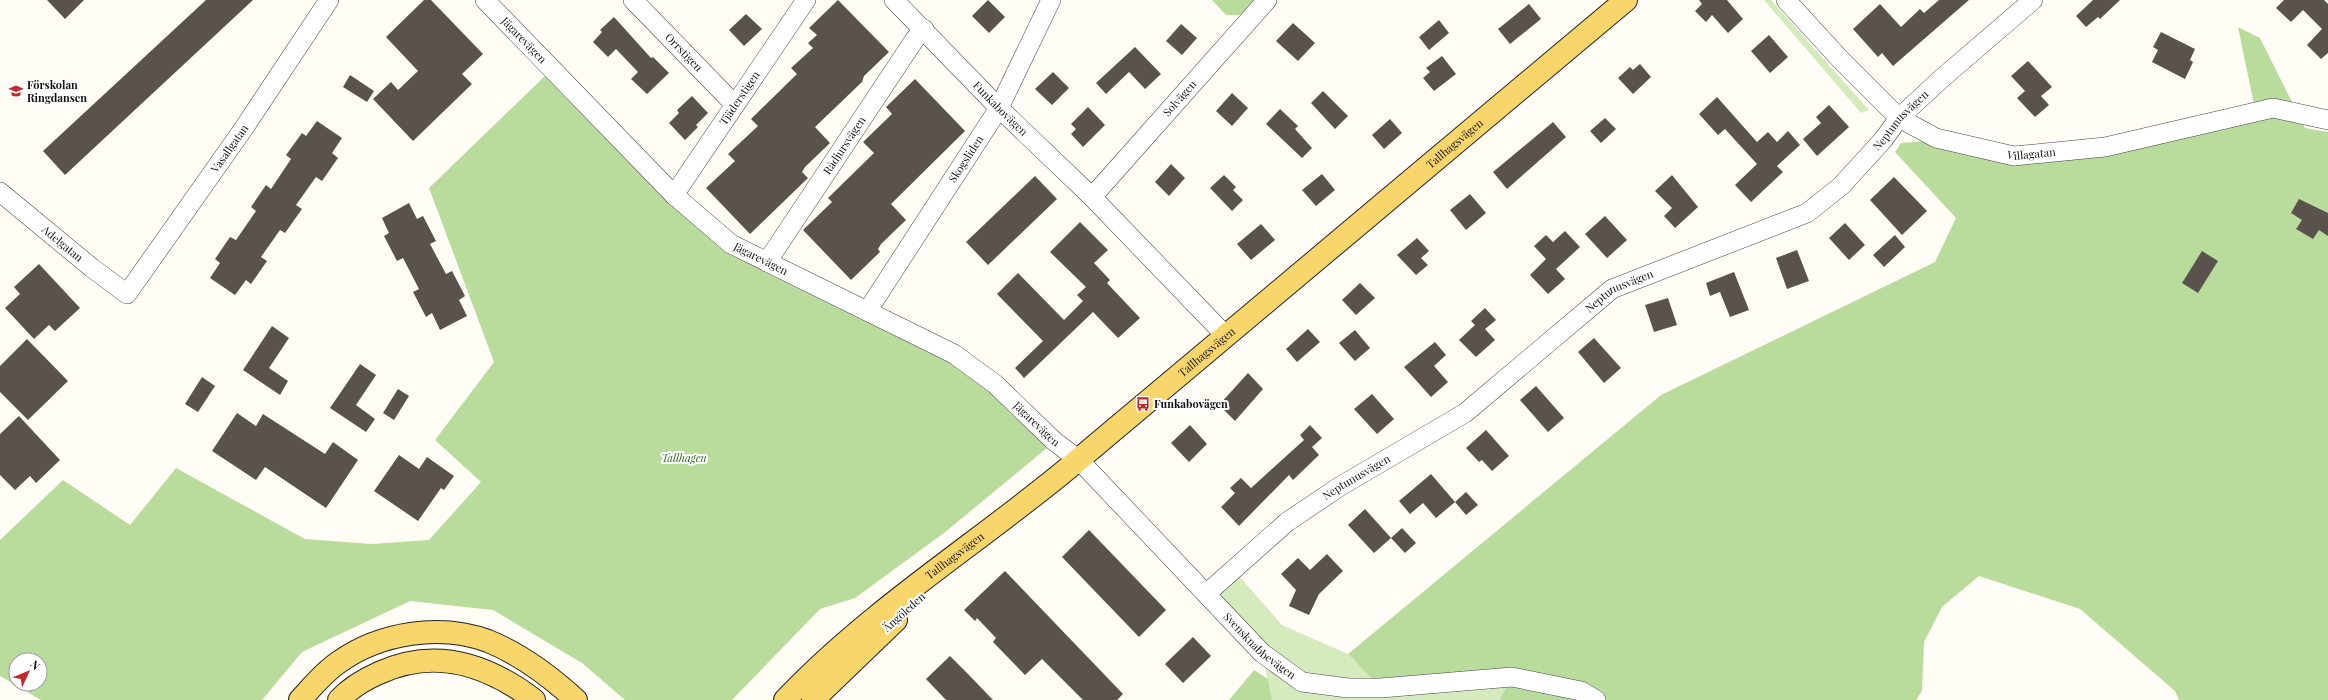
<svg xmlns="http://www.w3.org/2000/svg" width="2328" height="700" font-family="'Playfair Display',serif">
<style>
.green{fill:#d5ebbd}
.forest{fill:#b9dc9c;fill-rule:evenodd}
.building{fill:#5a524d}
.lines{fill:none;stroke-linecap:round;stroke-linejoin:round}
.minor-casing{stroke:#444;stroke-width:20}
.major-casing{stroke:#222;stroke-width:24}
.minor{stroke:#fff;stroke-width:19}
.major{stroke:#f9d66b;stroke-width:22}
.labels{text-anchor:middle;stroke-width:4;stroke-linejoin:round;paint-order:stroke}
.street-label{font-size:11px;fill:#111;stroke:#fff}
.poi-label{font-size:11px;font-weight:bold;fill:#111;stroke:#fff;text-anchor:start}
.park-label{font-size:11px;font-style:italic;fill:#2f6b1f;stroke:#fff}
</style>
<rect width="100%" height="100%" fill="#fffdf5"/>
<g class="green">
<path d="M1764,0H1771L1869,110L1861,113Z"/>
<path d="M1233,569L1282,625L1348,654L1381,688L1512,677L1499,700H1272L1262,653L1206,594Z"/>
</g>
<g class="forest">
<path d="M1212,0H1254L1240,15H1226Z"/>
<path d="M2238,27L2260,38L2305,128L2328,132V700H2179L2175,691L2080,609L1979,576L1942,607L1924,642L1922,691L1916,700H1499L1512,677L1381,688L1348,654L1661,395L1935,262L1956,218L1895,152L1901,143L1928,141L2013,163L2117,154L2257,119Z"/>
<path d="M545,76L670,204L726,253L947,361L988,391L1047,448L944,533L855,598L820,609L732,700H625L582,663L493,610L410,601L302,652L262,700H41L0,676V540L63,480L130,525L176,468L305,539L371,544L429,540L481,482L435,440L494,362L429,188ZM16,660H40V684H16Z"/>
<path d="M1254,670L1268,679L1272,700H1229Z"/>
</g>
<g class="building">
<path d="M47,0H84L65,19Z"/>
<path d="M206,0H253L65,175L43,151Z"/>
<path d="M424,0H431L483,54L462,74L472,84L413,141L373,99L391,82L398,90L418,71L386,37Z"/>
<path d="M838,0L889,52L864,76L862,82L815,127L830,143L805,167L802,172L808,178L750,234L706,188L735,161L728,154L758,126L751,119L797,74L791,68L813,48L808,43L817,35L809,28Z"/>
<path d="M988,0L1005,17L989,33L972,16Z"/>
<path d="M1699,0H1727L1743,19L1728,33L1712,15L1706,22L1695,11L1702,4Z"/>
<path d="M1939,0H1969L1893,66L1882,53L1878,57L1853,29L1880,4L1901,27L1920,9L1924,13Z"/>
<path d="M2093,0H2120L2100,19L2098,17L2086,27L2076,16Z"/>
<path d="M2284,0H2324L2328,4V53L2321,59L2307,45L2322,29L2303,10L2291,22L2276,8Z"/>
<path d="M1529,4L1541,19L1510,44L1498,29Z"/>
<path d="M746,14L762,29L744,46L729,30Z"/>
<path d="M614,17L651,58L653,57L669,73L647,94L631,79L638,72L616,49L608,57L593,42L602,32L600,30Z"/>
<path d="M1439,20L1449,33L1429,50L1419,37Z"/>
<path d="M1293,23L1315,43L1298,61L1276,41Z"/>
<path d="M1181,24L1197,38L1182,55L1166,41Z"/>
<path d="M2161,32L2195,49L2190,60L2193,62L2185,79L2152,62L2158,50L2153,47Z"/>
<path d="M1769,35L1788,57L1770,73L1751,51Z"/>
<path d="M1135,47L1161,74L1145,89L1129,72L1106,94L1096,83Z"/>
<path d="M1442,56L1456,74L1434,91L1423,78L1430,72L1426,68Z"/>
<path d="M2028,61L2052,87L2041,96L2049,105L2035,117L2017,98L2025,91L2011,76Z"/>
<path d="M1640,64L1651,77L1633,94L1618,78L1630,67L1633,70Z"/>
<path d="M1053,72L1069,88L1052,105L1035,89Z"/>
<path d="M350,75L374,91L367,102L343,87Z"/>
<path d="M915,79L965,131L891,204L906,220L881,244L878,249L880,252L851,280L803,230L832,202L828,198L874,153L863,142L892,114L886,107Z"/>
<path d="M1323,91L1348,116L1335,129L1311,103Z"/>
<path d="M1232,93L1248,108L1232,126L1216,111Z"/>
<path d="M692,96L708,113L696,125L698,127L685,140L669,123L679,113L677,110Z"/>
<path d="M1717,97L1757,142L1768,132L1777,142L1788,131L1800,145L1777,166L1783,172L1751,202L1735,185L1757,164L1725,129L1718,135L1699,114Z"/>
<path d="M1829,105L1849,127L1817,156L1803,139L1821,123L1816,117Z"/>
<path d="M1088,107L1105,125L1083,147L1071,134L1076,129L1071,124Z"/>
<path d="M1280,109L1298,126L1295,129L1312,148L1302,158L1266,124Z"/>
<path d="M1605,118L1616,129L1601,143L1590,131Z"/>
<path d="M1390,119L1402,133L1384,149L1372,135Z"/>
<path d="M317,121L342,138L332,153L338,158L322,181L316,177L296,205L302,209L285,233L280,230L261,257L267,261L251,284L246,280L235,295L210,278L220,263L215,259L230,237L236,240L256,211L251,207L266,185L271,189L291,159L286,155L302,133L306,136Z"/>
<path d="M1553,122L1566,137L1507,189L1493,172Z"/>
<path d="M1171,164L1185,178L1169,196L1155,182Z"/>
<path d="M1322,174L1335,190L1316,206L1302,190Z"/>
<path d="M1224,175L1236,187L1233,190L1243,200L1232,211L1210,188Z"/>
<path d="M1672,175L1698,207L1675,228L1664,216L1672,208L1655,191Z"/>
<path d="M1035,176L1057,199L988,265L966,242Z"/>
<path d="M1894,177L1927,211L1902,235L1870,200Z"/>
<path d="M1470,194L1486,213L1466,230L1450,210Z"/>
<path d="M2299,199L2328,213V236L2319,230L2313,239L2296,229L2302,220L2291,213Z"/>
<path d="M409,203L417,219L423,216L436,241L430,244L446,274L452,271L465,296L459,300L467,316L440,330L432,313L426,317L413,292L419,289L403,258L397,261L384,236L389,233L382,218Z"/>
<path d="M1605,216L1627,240L1607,258L1585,234Z"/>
<path d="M1080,222L1108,250L1094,263L1110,280L1107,283L1140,318L1118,338L1093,312L1024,378L1015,368L1043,341L997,294L1018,273L1064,320L1083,301L1077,295L1086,287L1050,252Z"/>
<path d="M1845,223L1865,245L1849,260L1829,238Z"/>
<path d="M1261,224L1275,240L1251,260L1237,244Z"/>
<path d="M1565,231L1580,247L1556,269L1565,279L1548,294L1530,275L1546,259L1534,246L1546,235L1553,242Z"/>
<path d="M1895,235L1905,247L1884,267L1873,255Z"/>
<path d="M1417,238L1429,251L1421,258L1428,265L1416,275L1397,255Z"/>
<path d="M1797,250L1809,281L1787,289L1776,258Z"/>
<path d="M2202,251L2218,261L2198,293L2182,283Z"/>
<path d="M39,264L80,308L55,331L49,325L34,339L5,308L20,294L14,287Z"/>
<path d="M1734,272L1749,310L1730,317L1720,292L1710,296L1706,283Z"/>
<path d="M1360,283L1375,298L1356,315L1342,300Z"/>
<path d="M1668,298L1677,325L1654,332L1645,305Z"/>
<path d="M1485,308L1496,320L1485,329L1495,340L1476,357L1459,340L1475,325L1471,321Z"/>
<path d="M272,326L289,338L269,368L288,381L280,395L243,370Z"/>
<path d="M1308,329L1320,342L1297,362L1286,349Z"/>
<path d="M1355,330L1370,348L1355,361L1339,343Z"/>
<path d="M1594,338L1621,368L1604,383L1578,352Z"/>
<path d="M27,339L68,381L28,420L0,392V366Z"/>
<path d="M1435,342L1446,355L1434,366L1448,382L1431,397L1404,367Z"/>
<path d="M360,364L376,375L356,405L375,419L366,432L330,408Z"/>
<path d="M1248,373L1263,389L1235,421L1219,405Z"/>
<path d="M202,377L215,386L198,412L185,404Z"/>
<path d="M1536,386L1564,418L1548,432L1520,400Z"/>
<path d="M398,389L409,396L394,420L383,413Z"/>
<path d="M1372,394L1394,419L1377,434L1354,409Z"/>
<path d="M237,413L256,426L263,414L325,454L333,442L358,460L326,508L265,467L256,480L212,451Z"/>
<path d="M19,416L60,460L36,483L30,476L15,490L0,475V434Z"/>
<path d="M1190,425L1207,444L1189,462L1171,443Z"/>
<path d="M1310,425L1322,438L1312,447L1319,455L1293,480L1289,475L1239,526L1221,507L1235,493L1230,488L1241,478L1251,488L1304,440L1300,435Z"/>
<path d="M1486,430L1509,456L1492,471L1482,460L1479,462L1466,448Z"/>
<path d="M399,455L419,469L427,457L454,476L444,490L441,488L418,521L374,491Z"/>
<path d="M1431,474L1455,502L1436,518L1423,503L1410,514L1399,501Z"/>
<path d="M1466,492L1478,505L1466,515L1455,502Z"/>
<path d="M1365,509L1391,538L1374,553L1348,525Z"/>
<path d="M1402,528L1416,543L1405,553L1391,538Z"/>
<path d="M1089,530L1166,610L1139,637L1062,557Z"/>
<path d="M1327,554L1343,571L1319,594L1309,615L1289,606L1296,590L1281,574L1298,558L1310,570Z"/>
<path d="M1005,571L1123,694L1117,700H1083L1042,659L1025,675L993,642L996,638L977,618L975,621L964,610Z"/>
<path d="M1193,637L1211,656L1183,683L1165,664Z"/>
<path d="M950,656L968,674L993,700H946L926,679Z"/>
</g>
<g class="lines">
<defs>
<g id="minor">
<path id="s1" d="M485,0L674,195L731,244L954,354L995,384L1054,441L1079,460L1262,653L1302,682L1348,688H1381L1512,677L1581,691L1596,700"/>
<path id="s2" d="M633,0L735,105"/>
<path id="s3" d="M894,0L999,108L1092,197L1225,335"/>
<path id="s4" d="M1786,0L1840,59L1899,118L1936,138L2014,156L2105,147L2273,108L2328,120"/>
<path id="s5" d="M0,192L92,268L127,294L244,128L329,0"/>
<path id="s6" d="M674,195L806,0"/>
<path id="s7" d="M1092,197L1267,0"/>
<path id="s8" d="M767,262L915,39L924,29"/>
<path id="s9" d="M868,310L999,108L1051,0"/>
<path id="s10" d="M1206,594L1287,522L1339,487L1465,413L1612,289L1807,213L1841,186L1883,140L1899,118L1941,79L2033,0"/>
</g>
<g id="major">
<path d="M300,700C312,687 324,672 339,662C380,633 440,623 488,641C520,654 551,677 576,700"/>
<path d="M339,700C350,688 363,680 379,673C435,647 487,664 534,700"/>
<path id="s11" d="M785,700C872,608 982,541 1078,460C1261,307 1443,153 1626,0"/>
<path d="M813,700L896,620"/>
</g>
</defs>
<use href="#minor" class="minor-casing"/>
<use href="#major" class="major-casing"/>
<use href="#minor" class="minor"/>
<use href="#major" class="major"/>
</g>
<defs>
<symbol id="school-bare" viewBox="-9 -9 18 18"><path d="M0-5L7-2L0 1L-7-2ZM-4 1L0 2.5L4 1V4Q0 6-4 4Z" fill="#c4262e" stroke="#fff" stroke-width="2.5" paint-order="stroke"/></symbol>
<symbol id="bus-bare" viewBox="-9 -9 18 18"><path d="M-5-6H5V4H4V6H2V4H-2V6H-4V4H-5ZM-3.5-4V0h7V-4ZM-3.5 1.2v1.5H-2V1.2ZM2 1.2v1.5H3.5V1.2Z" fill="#c4262e" stroke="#fff" stroke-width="2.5" paint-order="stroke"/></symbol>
</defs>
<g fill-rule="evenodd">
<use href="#school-bare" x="6" y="81" width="20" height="20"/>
<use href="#bus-bare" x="1133" y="394" width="20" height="20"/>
</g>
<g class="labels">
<g class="street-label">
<text dy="4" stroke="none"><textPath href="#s1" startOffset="56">Jägarevägen</textPath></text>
<text dy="4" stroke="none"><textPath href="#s2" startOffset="73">Orrstigen</textPath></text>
<text dy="4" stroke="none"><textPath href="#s6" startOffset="117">Tjäderstigen</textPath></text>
<text dy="4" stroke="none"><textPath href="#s7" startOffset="132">Solvägen</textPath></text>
<text dy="4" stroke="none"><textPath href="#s3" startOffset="152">Funkabovägen</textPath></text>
<text dy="4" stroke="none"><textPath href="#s10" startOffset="851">Neptunusvägen</textPath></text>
<text dy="4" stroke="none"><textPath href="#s11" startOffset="871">Tallhagsvägen</textPath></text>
<text dy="4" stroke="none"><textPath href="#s8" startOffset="140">Rådjursvägen</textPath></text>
<text dy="4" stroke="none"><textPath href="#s5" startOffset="341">Vasallgatan</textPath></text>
<text dy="4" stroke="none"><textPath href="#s4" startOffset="303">Villagatan</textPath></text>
<text dy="4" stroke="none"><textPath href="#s9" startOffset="180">Skogsliden</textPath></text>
<text dy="4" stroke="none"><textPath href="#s5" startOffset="81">Adelgatan</textPath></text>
<text dy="4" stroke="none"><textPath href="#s1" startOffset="380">Jägarevägen</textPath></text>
<text dy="4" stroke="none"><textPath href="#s10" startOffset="515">Neptunusvägen</textPath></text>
<text dy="4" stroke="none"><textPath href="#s11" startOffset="547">Tallhagsvägen</textPath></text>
<text dy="4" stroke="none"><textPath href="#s1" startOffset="704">Jägarevägen</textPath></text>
<text dy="4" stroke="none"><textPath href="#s10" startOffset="191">Neptunusvägen</textPath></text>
<text dy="4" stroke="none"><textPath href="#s11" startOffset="223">Tallhagsvägen</textPath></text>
<text transform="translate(904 612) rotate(-42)" y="4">Ängöleden</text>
<text dy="4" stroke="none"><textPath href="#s1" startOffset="1019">Svensknabbevägen</textPath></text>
</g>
<g class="poi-label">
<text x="27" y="89">Förskolan<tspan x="27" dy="13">Ringdansen</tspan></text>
<text x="1154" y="408">Funkabovägen</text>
</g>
<g class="park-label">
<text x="684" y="462">Tallhagen</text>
</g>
</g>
<g transform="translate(28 672) rotate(46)"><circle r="19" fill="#ffffff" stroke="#a0a0a0"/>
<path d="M0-3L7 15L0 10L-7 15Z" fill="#c4262e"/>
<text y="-6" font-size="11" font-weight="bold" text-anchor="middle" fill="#111111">N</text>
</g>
</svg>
